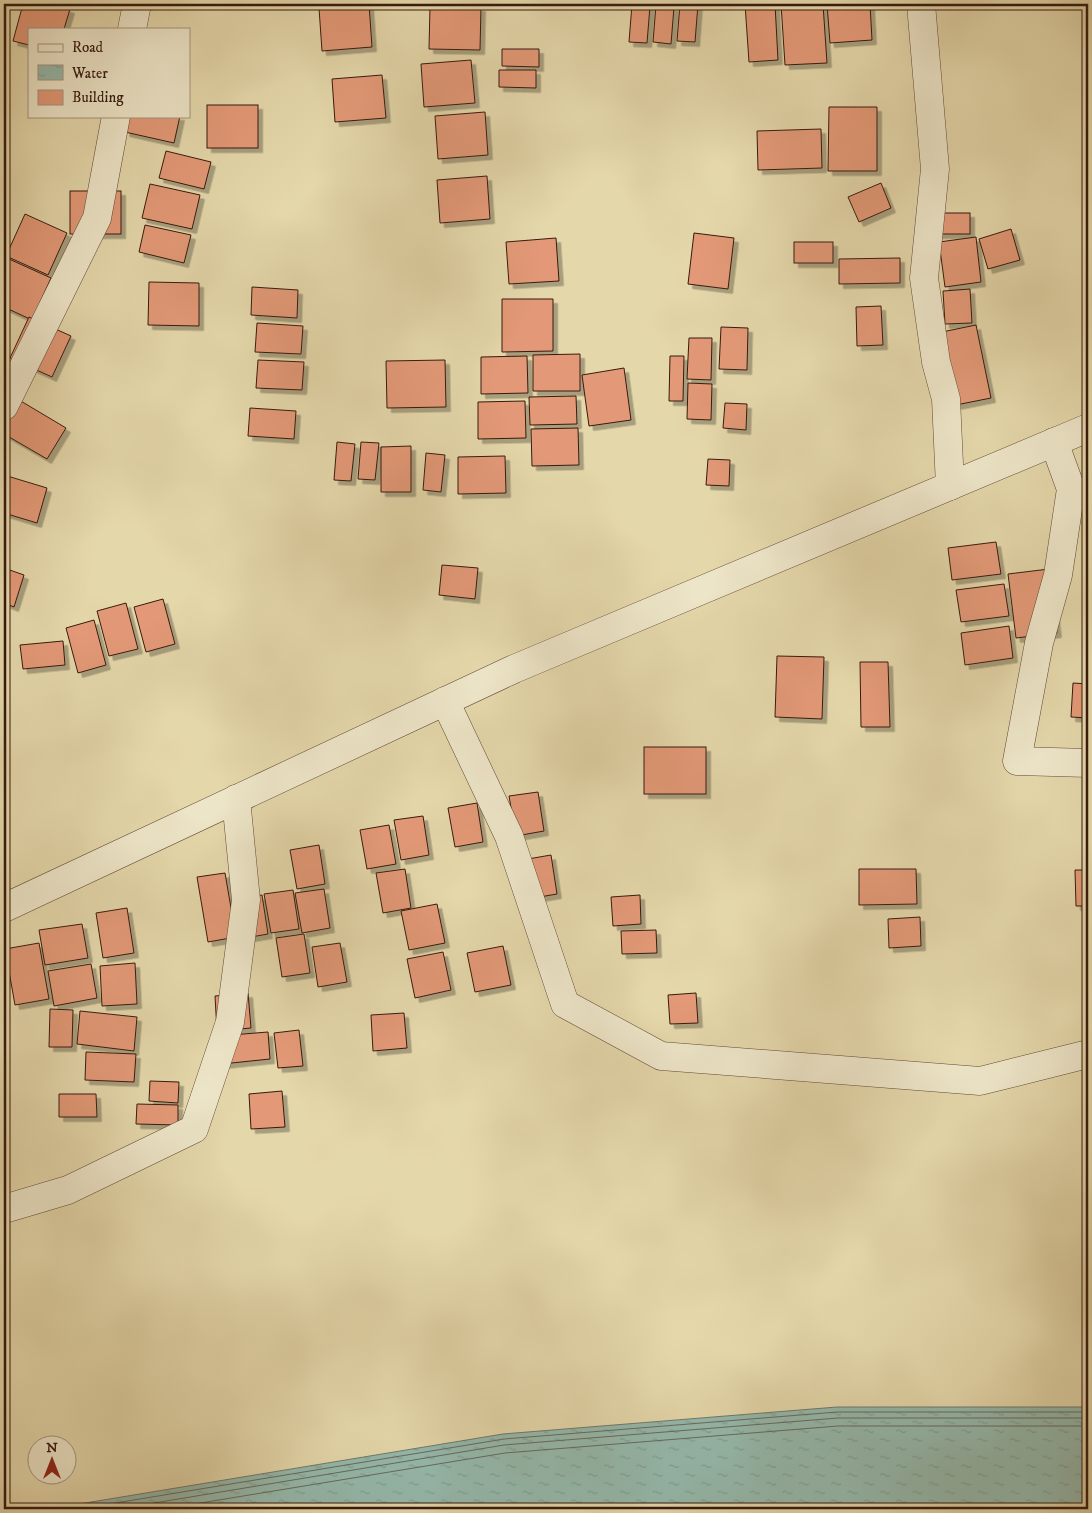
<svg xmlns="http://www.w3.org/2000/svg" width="1092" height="1513" font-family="'IM FELL DW Pica',serif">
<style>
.water{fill:url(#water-ripples);stroke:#6f796d}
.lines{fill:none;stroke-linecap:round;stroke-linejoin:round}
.shore{stroke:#666a5e;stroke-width:1}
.building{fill:#e39977;stroke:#361a0f;filter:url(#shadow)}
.minor-casing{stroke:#624936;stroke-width:29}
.minor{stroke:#ede5c8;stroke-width:28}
</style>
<defs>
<pattern id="water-ripples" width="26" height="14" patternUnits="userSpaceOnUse" patternTransform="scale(1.25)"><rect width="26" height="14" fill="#95b9ac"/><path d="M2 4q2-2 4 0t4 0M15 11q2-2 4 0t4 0" fill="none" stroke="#819e93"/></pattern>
<filter id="shadow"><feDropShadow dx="4.5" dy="4.5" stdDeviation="0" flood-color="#0004"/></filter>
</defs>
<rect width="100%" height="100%" fill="#e4d7aa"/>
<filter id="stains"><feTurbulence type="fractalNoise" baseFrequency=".004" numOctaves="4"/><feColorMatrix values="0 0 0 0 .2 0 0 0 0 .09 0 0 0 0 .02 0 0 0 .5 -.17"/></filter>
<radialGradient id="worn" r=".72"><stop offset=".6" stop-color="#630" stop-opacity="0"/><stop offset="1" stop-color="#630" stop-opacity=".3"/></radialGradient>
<path class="water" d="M837,1407H1088V1509H49L503,1434Z"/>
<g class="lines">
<g class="shore">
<path d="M79,1509L504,1439L837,1412H1088"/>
<path d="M118,1509L504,1445L838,1418H1088"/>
<path d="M164,1509L505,1453L838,1426H1088"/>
</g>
</g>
<g class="building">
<path d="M23,4H52L70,9L64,29H29V45L13,41Z"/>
<path d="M369,4L372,47L322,51L319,8Z"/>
<path d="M632,4L650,6L647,43L629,42Z"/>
<path d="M680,4H698L695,42L677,41Z"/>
<path d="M745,4H775L778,60L749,62Z"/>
<path d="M781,4H823L827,63L785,65Z"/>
<path d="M827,4H870L872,40L830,43Z"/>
<path d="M656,5L674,7L671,44L653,42Z"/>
<path d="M430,6L481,7L480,50L429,49Z"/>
<path d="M502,49H539V67L502,66Z"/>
<path d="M471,60L475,103L424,107L421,64Z"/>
<path d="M499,70H536V88L499,87Z"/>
<path d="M382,75L386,118L335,122L332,79Z"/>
<rect x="207" y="105" width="51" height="43"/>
<path d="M829,107H877V171H828Z"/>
<path d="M485,112L488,155L438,159L435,116Z"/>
<path d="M128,116H180L174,143L125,132Z"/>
<path d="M821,129L822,168L758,170L757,131Z"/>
<path d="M166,151L211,162L204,189L159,178Z"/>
<path d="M487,176L490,219L440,223L437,180Z"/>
<path d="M881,183L891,208L859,222L848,197Z"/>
<path d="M150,184L200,195L192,229L142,218Z"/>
<rect x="70" y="191" width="51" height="43"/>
<rect x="934" y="213" width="36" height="21"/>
<path d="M25,214L67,233L48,275L6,256Z"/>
<path d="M145,225L191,235L184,263L139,252Z"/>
<path d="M1011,229L1020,260L988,269L979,239Z"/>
<path d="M694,233L734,238L728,289L688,284Z"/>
<path d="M976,237L981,282L945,287L939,242Z"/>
<path d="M556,238L559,281L509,284L506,242Z"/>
<rect x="794" y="242" width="39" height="21"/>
<path d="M900,258V283L839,284V259Z"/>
<path d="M9,259L51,278L32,320L4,307V270Z"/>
<path d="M149,282L199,283V326L148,325Z"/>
<path d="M252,287L298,290L297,318L251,315Z"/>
<path d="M970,289L972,323L945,324L943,291Z"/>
<path d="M502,299H553V351L502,352Z"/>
<path d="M881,306L883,345L857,346L856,307Z"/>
<path d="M29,317L71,336L52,377L10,358Z"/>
<path d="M257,323L303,326L301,354L255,352Z"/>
<path d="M976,325L991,398L951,406L937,333Z"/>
<path d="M721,327L748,328L747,370L719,369Z"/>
<path d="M689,338H712L711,380L687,379Z"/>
<path d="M580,354V391H533V355Z"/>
<path d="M527,356L528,393L481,394V357Z"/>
<path d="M670,356H684L683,401H669Z"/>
<path d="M258,360L304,362L302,390L256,388Z"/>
<path d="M445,360L446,407L387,408L386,361Z"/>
<path d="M624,368L631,420L589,426L582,375Z"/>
<path d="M688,383L712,384L711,420L687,419Z"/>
<path d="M4,391L66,428L47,459L4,434Z"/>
<path d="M576,396L577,424L530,425L529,397Z"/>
<path d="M525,401L526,438L478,439V402Z"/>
<path d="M725,403L747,404L746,430L723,428Z"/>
<path d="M250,408L296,411L294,439L248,436Z"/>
<path d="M578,428L579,465L532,466L531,429Z"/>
<path d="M337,442L355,444L351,481L334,480Z"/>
<path d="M361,442L379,443L375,480L358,479Z"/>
<path d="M411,446V492H381V447Z"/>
<path d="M426,453L445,455L441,492L423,490Z"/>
<path d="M505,456L506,493L458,494V457Z"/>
<path d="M708,459L730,460L729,486L706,485Z"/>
<path d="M4,475L47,488L37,523L4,513Z"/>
<path d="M996,542L1001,574L952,580L948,548Z"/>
<path d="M442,565L478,568L475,599L439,595Z"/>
<path d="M4,568L24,575L14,607L4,603Z"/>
<path d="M1049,569L1057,633L1016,638L1008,574Z"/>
<path d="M1004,584L1009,616L961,622L956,590Z"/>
<path d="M163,599L175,644L146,652L134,607Z"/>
<path d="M126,603L138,649L109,656L97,611Z"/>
<path d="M94,620L106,665L78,673L66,628Z"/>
<path d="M1009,626L1013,658L965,665L961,633Z"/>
<path d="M63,641L65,665L23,669L20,645Z"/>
<path d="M777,656L824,657L822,719L775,717Z"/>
<path d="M860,662H888L890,727H861Z"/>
<path d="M1073,683L1088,684V718L1071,717Z"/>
<rect x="644" y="747" width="62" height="47"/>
<path d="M538,792L544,831L516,836L509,796Z"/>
<path d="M477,803L483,842L455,847L448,808Z"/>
<path d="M423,816L429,855L401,860L394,820Z"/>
<path d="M389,825L396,864L367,869L360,830Z"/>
<path d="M319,845L325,884L297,889L290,850Z"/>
<path d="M551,855L557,894L528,899L522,860Z"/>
<path d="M405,869L411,908L383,913L376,873Z"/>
<path d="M859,869H916L917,904L859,905Z"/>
<path d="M1075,870H1088V906H1076Z"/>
<path d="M225,873L236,937L208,942L197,877Z"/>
<path d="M324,889L330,928L302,933L295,893Z"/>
<path d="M293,890L299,929L271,933L264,894Z"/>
<path d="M262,895L268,934L240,939L233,899Z"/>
<path d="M640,895L641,924L613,926L611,897Z"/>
<path d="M437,904L445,943L409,950L401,911Z"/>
<path d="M127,908L134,953L103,958L96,913Z"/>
<path d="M920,917L921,946L889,948L888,919Z"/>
<path d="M82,924L88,958L45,965L39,930Z"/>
<path d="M656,930L657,953L622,954L621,931Z"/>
<path d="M304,934L310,973L282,977L276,938Z"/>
<path d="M39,943L49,999L15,1005L5,949Z"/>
<path d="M340,943L347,982L318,987L312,947Z"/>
<path d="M503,946L511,985L475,992L467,953Z"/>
<path d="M443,952L451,990L415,998L407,959Z"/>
<path d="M135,963L137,1004L102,1006L100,966Z"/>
<path d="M91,964L97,998L54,1006L48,971Z"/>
<path d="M248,993L251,1028L217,1031L215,996Z"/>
<path d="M696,993L698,1023L670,1024L668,995Z"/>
<path d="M50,1009L73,1010L72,1047H49Z"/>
<path d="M80,1011L137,1017L134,1051L77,1044Z"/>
<path d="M404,1013L407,1048L373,1051L371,1015Z"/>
<path d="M299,1030L303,1066L278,1068L274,1033Z"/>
<path d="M268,1032L270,1059L222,1064L219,1036Z"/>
<path d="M86,1052L136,1054L134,1082L85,1080Z"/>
<path d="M150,1081L179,1082L178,1103L149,1101Z"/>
<path d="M282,1091L285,1127L251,1129L249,1094Z"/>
<path d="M59,1094H96L97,1117H59Z"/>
<path d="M137,1104L178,1105V1125L136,1124Z"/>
</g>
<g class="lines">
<defs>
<g id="minor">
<path d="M921,4L935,169L924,278L936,362L946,399L950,486"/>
<path d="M132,29L137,4"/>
<path d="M4,406L97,218L116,116"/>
<path d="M1054,442L1071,489L1058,575L1039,643L1017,761L1088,763"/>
<path d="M445,701L509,836L565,1004L661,1056L980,1081L1088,1054"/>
<path d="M4,908L514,669L1088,428"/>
<path d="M4,1209L68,1190L194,1129L230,1022L246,900L236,799"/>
</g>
</defs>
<use href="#minor" class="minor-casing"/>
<use href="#minor" class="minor"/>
</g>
<rect width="1092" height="1513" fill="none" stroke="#e4d7aa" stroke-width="20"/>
<rect x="5" y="5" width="1082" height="1503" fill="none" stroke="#361a0f" stroke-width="2.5"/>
<rect x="10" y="10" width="1072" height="1493" fill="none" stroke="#361a0f"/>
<rect x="28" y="28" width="162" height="90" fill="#ede5c8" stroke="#a4947e"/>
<rect x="38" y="44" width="25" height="8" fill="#ede5c8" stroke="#a4947e"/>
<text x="72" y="52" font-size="15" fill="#361a0f">Road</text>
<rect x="38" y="65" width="25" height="15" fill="url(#water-ripples)" stroke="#a4947e"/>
<text x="72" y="78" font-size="15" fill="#361a0f">Water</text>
<rect x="38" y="90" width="25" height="15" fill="#e39977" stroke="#a4947e"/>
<text x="72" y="102" font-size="15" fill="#361a0f">Building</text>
<g transform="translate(52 1460)"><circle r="24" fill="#ede5c8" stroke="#a4947e"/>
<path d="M0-4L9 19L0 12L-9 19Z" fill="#8f2418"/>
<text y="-8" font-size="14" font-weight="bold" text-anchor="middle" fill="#361a0f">N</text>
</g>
<rect width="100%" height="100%" filter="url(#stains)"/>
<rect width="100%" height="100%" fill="url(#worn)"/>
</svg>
